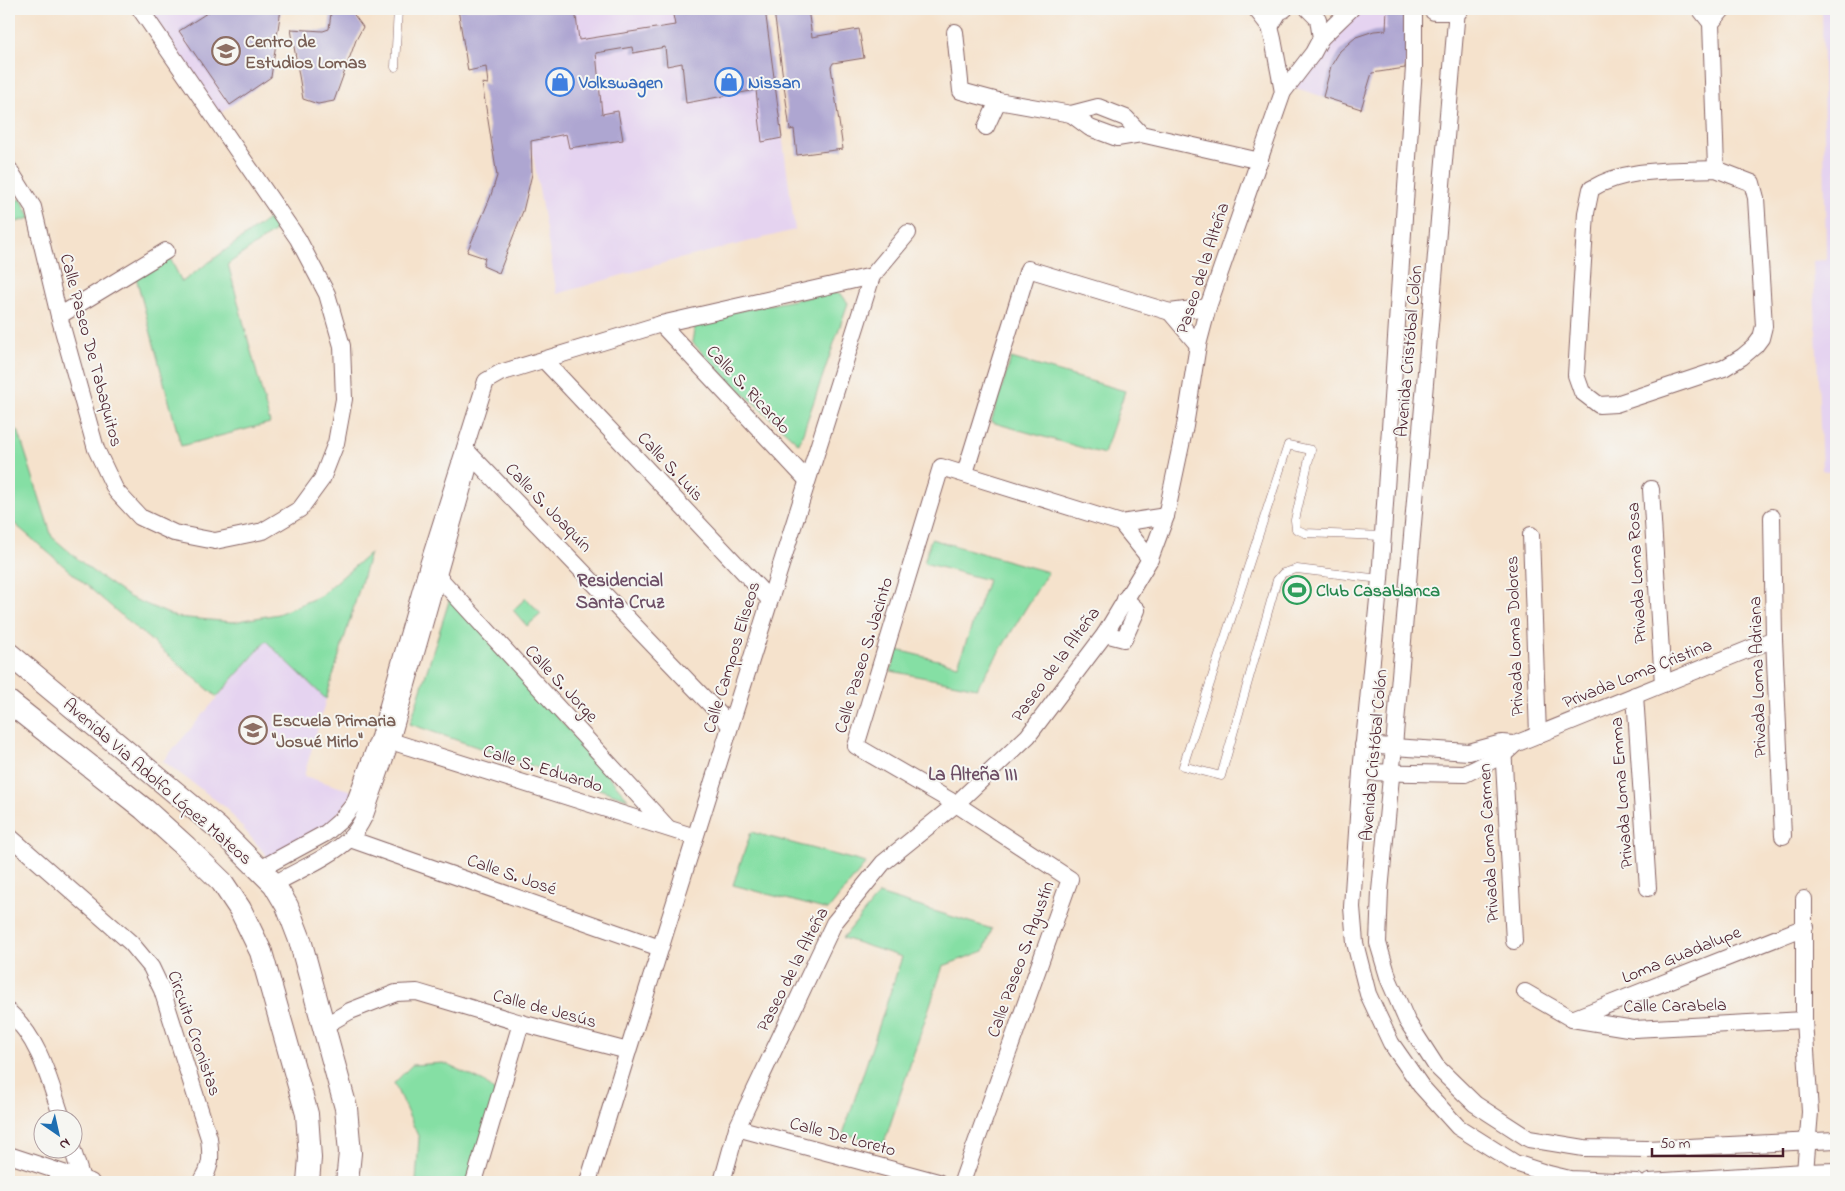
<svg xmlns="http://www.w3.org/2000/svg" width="1845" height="1191" font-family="'Indie Flower',sans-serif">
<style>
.built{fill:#e5d3f0}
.green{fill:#85dfa4;stroke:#687f68}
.building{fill:#aea6d1}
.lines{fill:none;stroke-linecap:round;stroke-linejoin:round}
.lane-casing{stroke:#866363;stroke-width:9}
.street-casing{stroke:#866363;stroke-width:18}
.secondary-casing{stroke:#866363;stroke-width:24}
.lane{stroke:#fff;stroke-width:8}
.street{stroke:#fff;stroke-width:16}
.secondary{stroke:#fff;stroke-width:22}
.labels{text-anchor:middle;stroke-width:4;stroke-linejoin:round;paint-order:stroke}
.education-label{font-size:18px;font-weight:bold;fill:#785e54;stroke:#f6f6f2;text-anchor:start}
.shop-label{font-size:18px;font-weight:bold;fill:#366cbe;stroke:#f6f6f2;text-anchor:start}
.street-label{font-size:18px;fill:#4a1f2b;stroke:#f6f6f2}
.leisure-label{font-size:18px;font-weight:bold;fill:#27864d;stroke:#f6f6f2;text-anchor:start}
.neighbourhood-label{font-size:19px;font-weight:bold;fill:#6d4e65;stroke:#f6f6f2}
</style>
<rect width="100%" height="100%" fill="#f6f6f2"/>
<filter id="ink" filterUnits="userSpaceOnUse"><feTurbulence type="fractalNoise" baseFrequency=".02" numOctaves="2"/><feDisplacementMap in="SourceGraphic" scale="10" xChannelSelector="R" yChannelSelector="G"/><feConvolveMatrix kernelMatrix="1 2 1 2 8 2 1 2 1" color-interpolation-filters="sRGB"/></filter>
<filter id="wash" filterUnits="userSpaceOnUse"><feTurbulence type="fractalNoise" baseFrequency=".0096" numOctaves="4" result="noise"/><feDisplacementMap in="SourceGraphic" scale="20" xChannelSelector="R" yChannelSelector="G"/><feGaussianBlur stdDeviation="1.12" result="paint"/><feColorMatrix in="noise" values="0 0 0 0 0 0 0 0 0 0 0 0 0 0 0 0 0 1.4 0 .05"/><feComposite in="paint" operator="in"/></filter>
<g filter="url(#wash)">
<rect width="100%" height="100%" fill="#f5e2cc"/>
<g class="built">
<path d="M149,9H281L271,77L219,114Z"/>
<path d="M508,9H765L795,230L667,262L557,294Z"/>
<path d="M1351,9H1413L1408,67L1372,73L1361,109L1290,86Z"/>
<path d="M1822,9H1836V542L1834,503H1831V472L1822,470L1813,261L1826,260Z"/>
<path d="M266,641L326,699L304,776L355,792L323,832L272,862L225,807L163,761Z"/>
<path d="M1836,1175V1182H1767Z"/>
</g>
<g class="green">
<path d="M21,199L31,218L9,224V202Z"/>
<path d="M275,214L282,226L228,264L270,423L181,446L136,277L169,256L182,282Z"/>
<path d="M830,293L841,294L848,303L799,444L729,380L692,342L695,325L733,312Z"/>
<path d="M1011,358L1125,391L1104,454L991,422Z"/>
<path d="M18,430L52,537L92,571L129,597L176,617L233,622L278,614L320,596L370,553L326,699L266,641L217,697L9,519V433Z"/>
<path d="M931,539L1048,572L977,688L891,671L897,650L958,665L988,580L924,563Z"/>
<path d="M450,598L479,626L628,799L410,724Z"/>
<path d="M526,598L541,614L527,626L513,610Z"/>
<path d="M751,832L866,863L828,910L733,885Z"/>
<path d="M879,894L992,929L984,951L943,966L884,1143L843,1134L902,957L843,938Z"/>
<path d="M444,1063L484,1082L497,1094L467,1182H416L419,1138L394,1083L412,1065Z"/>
</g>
<g id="blocks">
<g class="building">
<path d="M208,9H281L271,77L230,105L179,31L210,11Z"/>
<path d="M458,9H575L579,40L675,25L673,15L678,9H765L782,138L762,142L756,90L686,103L682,63L667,66L665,47L633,53L632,47L596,53L602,114L618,111L623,140L569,148L566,134L531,141L532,174L523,211L499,273L483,266L485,258L467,252L490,198L497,176L482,83L488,84L486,67L468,71Z"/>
<path d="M790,9H808L812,37L859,29L864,58L833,63L831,67L843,149L797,155L794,129L790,130L774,11Z"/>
<path d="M1387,9H1410L1405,68L1372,73L1361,109L1323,97L1331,66L1340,51L1356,37L1374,31L1386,30Z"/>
<path d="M352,12L363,27L356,40L334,101L318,104L303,99L291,29L323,31L329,29L331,13Z"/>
</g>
</g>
</g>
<g filter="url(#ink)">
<use href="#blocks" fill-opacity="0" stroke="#866363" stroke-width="1"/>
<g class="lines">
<defs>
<g id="lane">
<path d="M395,67L398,9"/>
<path d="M1380,579L1297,569L1283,573L1277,580L1221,776L1183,766L1288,445L1311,450L1295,520L1296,529L1305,533L1383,536"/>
</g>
<g id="street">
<path d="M1256,9L1270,27L1273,39L1283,92"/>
<path d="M1308,9L1318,19L1321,38"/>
<path d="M1414,9V67L1380,579L1361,772L1352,907L1355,943L1368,994L1391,1043L1421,1086L1458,1127L1515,1163L1549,1174L1570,1179L1637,1182"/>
<path d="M1457,9L1394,746L1380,891L1378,943L1389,980L1407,1021L1436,1066L1475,1104L1529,1139L1584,1148L1647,1149L1836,1140"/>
<path d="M1700,9L1711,23L1716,169"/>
<path d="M1711,23L1723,9"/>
<path d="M1270,27L1279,12L1285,9"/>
<path d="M955,32L961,91L998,101"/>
<path d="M1071,114L1090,128L1117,138L1141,134L1260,161"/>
<path d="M986,127L998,101L1071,114L1098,107L1126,118L1141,134"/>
<path d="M9,169L33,207L59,316L96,449L116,491L140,517L174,533L215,541L263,531L300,509L322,479L336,443L344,399L342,346L327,294L298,239L140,9"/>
<path d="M1716,169L1752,183L1756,198L1764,326L1761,338L1755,346L1742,357L1724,368L1616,404L1599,405L1582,392L1576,375L1586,213L1591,189C1627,167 1675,171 1716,169Z"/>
<path d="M1170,312L1198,345"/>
<path d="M59,316L166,251"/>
<path d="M661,324L807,480"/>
<path d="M544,360L770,600"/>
<path d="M465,449L730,725"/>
<path d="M965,473L1028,269L1170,312L1208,307"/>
<path d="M1651,489L1663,684"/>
<path d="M1772,517L1774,639L1783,836"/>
<path d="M1121,523L1150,559"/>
<path d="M1531,535L1538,735"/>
<path d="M432,570L667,827"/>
<path d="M1105,634L1124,639L1137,610L1125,599"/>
<path d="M1635,695L1648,888"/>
<path d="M381,738L695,837"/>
<path d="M1363,745L1469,752L1502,743L1513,744"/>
<path d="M1503,746L1514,941"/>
<path d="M1361,772L1465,774L1503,755L1515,744L1774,639"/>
<path d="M9,836L131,943L151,967L162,990L209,1138C211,1156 212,1167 201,1182"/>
<path d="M350,839L660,948"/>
<path d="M260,869L326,833L341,820L354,804L379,737L428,565L486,381L500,373L661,324L872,276"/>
<path d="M274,884C295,872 334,855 350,838C357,831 361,823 365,815L391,741L469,466"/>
<path d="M1804,899V1020L1810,1112L1805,1172"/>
<path d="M1525,992L1572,1019L1634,1029L1804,1020"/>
<path d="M9,1012C40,1040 49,1080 62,1118"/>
<path d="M1572,1019L1805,927"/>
<path d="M324,1026L350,1011L396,993L417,992L521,1023L628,1051"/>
<path d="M737,1128L938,1182"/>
<path d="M72,1148L82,1179"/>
<path d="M9,1155L91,1182"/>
<path d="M474,1182L521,1023"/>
<path d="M588,1182L628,1051L872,276L908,233"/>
<path d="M722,1182L737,1128L834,923L883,863L956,804L1028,736L1105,634L1150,559L1166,516L1185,426L1198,345L1208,307L1283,92L1313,53L1321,38L1351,9"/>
<path d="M962,1182L1070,879L956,804L856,746L941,467L1121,523L1166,516"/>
<path d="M1649,1182L1805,1172L1836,1171"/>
</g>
<g id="secondary">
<path d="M1435,9H1457"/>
<path d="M9,654L218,828L274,884L287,906L300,940L346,1108L350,1153L347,1182"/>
<path d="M9,702L144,809L186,847L222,882L240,909L261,952L307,1114L310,1158L308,1182"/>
</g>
</defs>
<use href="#lane" class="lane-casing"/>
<use href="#street" class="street-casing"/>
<use href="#secondary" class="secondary-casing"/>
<use href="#lane" class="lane"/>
<use href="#street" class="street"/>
<use href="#secondary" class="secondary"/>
</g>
</g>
<defs>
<symbol id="school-ring" viewBox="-11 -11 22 22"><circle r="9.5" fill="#f6f6f2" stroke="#8d6e63" stroke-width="1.5"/><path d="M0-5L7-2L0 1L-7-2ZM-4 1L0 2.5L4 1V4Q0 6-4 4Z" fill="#8d6e63"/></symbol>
<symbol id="shop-ring" viewBox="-11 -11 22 22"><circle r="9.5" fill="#f6f6f2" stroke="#3f7fe0" stroke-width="1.5"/><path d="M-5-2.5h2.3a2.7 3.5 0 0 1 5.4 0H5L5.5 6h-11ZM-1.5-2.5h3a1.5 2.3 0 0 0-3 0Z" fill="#3f7fe0"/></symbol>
<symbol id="stadium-ring" viewBox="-11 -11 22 22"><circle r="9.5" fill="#f6f6f2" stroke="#2e9e5b" stroke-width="1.5"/><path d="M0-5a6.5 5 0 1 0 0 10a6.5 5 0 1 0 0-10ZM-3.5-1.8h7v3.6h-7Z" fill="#2e9e5b"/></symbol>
</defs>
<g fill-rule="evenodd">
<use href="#school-ring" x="210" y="35" width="32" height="32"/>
<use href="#shop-ring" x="544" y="66" width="32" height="32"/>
<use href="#shop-ring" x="713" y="66" width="32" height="32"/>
<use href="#stadium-ring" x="1281" y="574" width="32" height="32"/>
<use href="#school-ring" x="237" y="714" width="32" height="32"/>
</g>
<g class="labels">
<g class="education-label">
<text x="245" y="47">Centro de<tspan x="245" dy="21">Estudios Lomas</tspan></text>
<text x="272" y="726">Escuela Primaria<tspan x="272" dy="21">"Josué Mirlo"</tspan></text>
</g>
<g class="shop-label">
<text x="579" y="88">Volkswagen</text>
<text x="748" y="88">Nissan</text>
</g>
<g class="street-label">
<text transform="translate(1202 268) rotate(-72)" y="6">Paseo de la Alteña</text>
<text transform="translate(92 350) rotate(75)" y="6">Calle Paseo De Tabaquitos</text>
<text transform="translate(1408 351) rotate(-85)" y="6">Avenida Cristóbal Colón</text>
<text transform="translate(749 389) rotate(47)" y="6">Calle S. Ricardo</text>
<text transform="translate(671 466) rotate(47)" y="6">Calle S. Luis</text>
<text transform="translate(549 507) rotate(46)" y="6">Calle S. Joaquín</text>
<text transform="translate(1636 573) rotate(-93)" y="6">Privada Loma Rosa</text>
<text transform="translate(1514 636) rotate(-92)" y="6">Privada Loma Dolores</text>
<text transform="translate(863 655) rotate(-73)" y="6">Calle Paseo S. Jacinto</text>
<text transform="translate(731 657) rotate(-73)" y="6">Calle Campos Eliseos</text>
<text transform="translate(1055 664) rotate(-54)" y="6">Paseo de la Alteña</text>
<text transform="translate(1637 673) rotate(-22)" y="6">Privada Loma Cristina</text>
<text transform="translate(1757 677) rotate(-92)" y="6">Privada Loma Adriana</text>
<text transform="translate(562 683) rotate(47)" y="6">Calle S. Jorge</text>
<text transform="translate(1373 755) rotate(-85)" y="6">Avenida Cristóbal Colón</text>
<text transform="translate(543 768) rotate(17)" y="6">Calle S. Eduardo</text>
<text transform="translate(158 781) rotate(41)" y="6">Avenida Via Adolfo López Mateos</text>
<text transform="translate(1621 793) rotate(-94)" y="6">Privada Loma Emma</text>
<text transform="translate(1488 843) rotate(-93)" y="6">Privada Loma Carmen</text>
<text transform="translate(512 874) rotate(19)" y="6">Calle S. José</text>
<text transform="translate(1681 954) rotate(-22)" y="6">Loma Guadalupe</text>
<text transform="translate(1020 959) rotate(-70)" y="6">Calle Paseo S. Agustín</text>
<text transform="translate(792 969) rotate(-63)" y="6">Paseo de la Alteña</text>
<text transform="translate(1675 1005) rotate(-1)" y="6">Calle Carabela</text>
<text transform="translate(545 1008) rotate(15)" y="6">Calle de Jesús</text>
<text transform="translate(195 1033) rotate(71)" y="6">Circuito Cronistas</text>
<text transform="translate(843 1136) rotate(15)" y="6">Calle De Loreto</text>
</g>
<g class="leisure-label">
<text x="1316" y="596">Club Casablanca</text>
</g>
<g class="neighbourhood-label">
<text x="620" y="586">Residencial<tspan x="620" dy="22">Santa Cruz</tspan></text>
<text x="973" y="780">La Alteña III</text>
</g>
</g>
<rect width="1845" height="1191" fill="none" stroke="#f6f6f2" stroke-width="30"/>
<g transform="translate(58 1134) rotate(146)"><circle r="24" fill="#f6f6f2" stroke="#b1a0a2"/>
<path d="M0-4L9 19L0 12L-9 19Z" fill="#1f6fb2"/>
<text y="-8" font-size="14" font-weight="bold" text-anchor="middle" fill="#4a1f2b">N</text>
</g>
<path d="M1652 1148v8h131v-8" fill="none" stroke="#4a1f2b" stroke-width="2.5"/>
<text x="1660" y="1148" font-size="15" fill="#4a1f2b" stroke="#f6f6f2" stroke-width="4" paint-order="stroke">50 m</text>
</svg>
